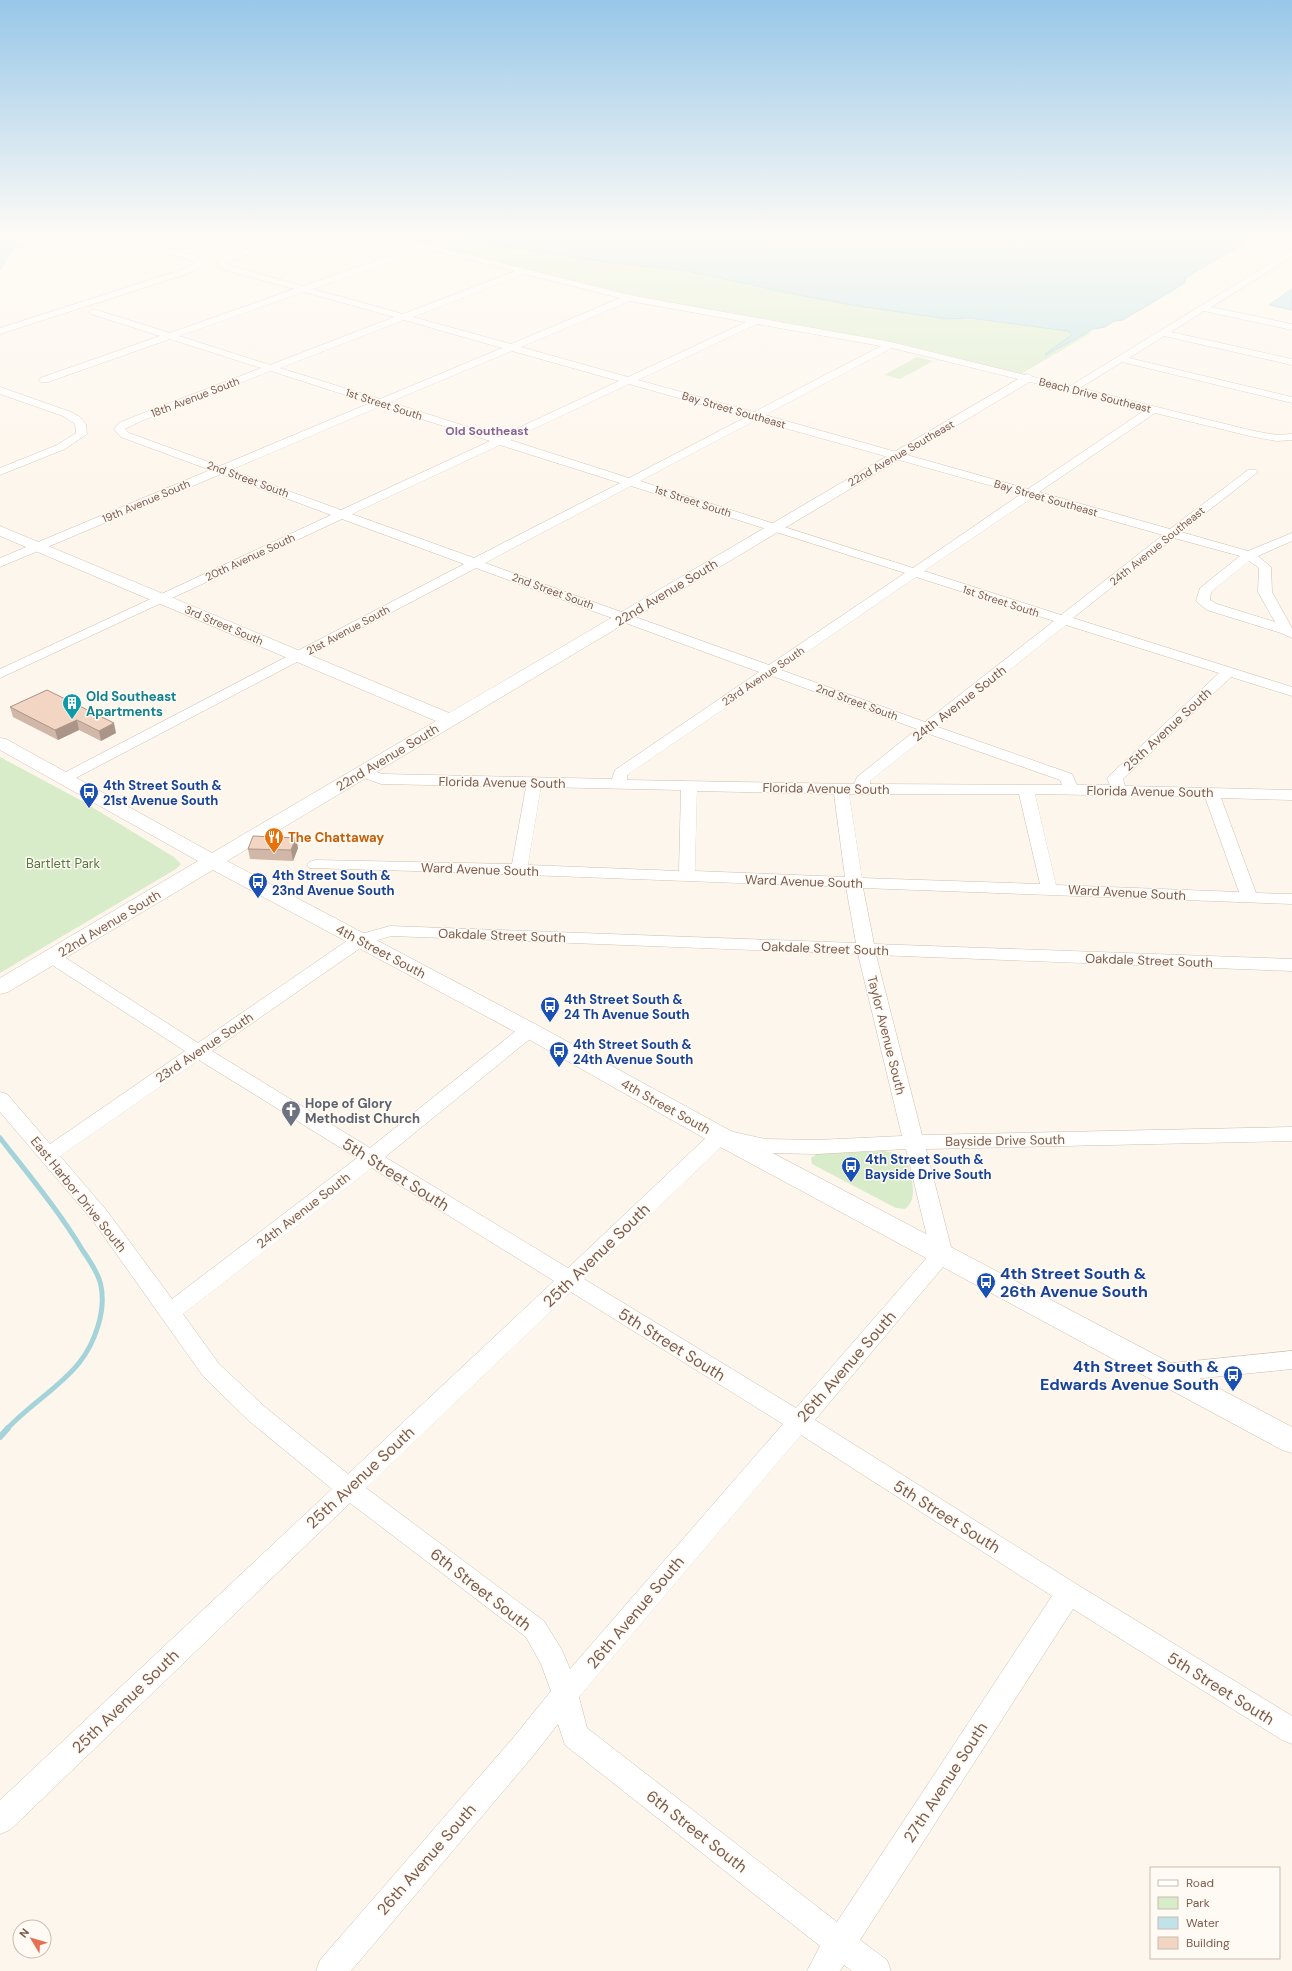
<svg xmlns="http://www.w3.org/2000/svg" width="1292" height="1971" font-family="'DM Sans',sans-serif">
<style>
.green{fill:#d8ecc9}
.water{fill:#bfe3e8;stroke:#a5d3da}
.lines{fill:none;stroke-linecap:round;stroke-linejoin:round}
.stream-far1{stroke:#a5d3da;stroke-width:5}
.stream{stroke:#a5d3da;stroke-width:6}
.street-casing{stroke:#d1beb0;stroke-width:1}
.secondary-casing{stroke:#d6c0b0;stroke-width:1}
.street{fill:#fff;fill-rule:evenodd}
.secondary{fill:#fff;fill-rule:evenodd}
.wall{fill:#d1b7a8}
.shaded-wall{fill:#aa9588}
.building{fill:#f3d5c3;stroke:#aa9588}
.labels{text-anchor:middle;stroke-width:3;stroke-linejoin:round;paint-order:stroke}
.far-street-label{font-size:11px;fill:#7a5c4d;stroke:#fffaf3}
.far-neighbourhood-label{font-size:12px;font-weight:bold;fill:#846695;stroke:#fffaf3}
.street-label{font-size:13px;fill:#7a5c4d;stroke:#fffaf3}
.culture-label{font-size:13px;font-weight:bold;fill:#0d838f;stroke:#fffaf3;text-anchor:start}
.transit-label{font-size:13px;font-weight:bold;fill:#164399;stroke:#fffaf3;text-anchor:start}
.food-label{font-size:13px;font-weight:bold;fill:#c56008;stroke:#fffaf3;text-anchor:start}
.park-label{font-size:13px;fill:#537a41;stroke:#fffaf3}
.worship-label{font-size:13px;font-weight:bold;fill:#5b616d;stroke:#fffaf3;text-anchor:start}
.near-street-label{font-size:16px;fill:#7a5c4d;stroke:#fffaf3}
.near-transit-label{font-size:16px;font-weight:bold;fill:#164399;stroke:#fffaf3;text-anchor:start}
</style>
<rect width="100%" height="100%" fill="#fdf6ec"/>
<g class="green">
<path d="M383,233H463L485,243L514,248L613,263L683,270L789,293L947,319C995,317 1043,332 1092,330L1087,332L1091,333L1021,374L898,343L648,299Z"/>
<path d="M917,357L933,361L900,379L884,375Z"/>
<path d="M0,757L82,801L174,857L181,864L176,869L0,973Z"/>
<path d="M884,1151L898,1154L907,1159C910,1175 920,1198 905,1209L896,1208L812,1164L811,1158L817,1154Z"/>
</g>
<g class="water">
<path d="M463,233H1262L1185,278V283L1123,320L1114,321L1105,327L1093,329L1046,355L1045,354L1072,335L1068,331L969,318L947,319L852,305L789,293L683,270L613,263L493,245L480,241Z"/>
<path d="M0,238L25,245L13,249L0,270Z"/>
<path d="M1292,289V310L1269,305Z"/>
</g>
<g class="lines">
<path class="stream-far1" d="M0,1138C29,1175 59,1211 83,1251C90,1261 99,1274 101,1286C106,1311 95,1343 79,1363C59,1388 29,1405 7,1429"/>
<path class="stream" d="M0,1437L8,1428"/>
<defs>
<g id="street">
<path d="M99,233H111L194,255L204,262L200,268L190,273L0,334V328L184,269L195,263L188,259L100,235Z"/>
<path d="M298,233H309L225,263L231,266L303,286L417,246L372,235L371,233H383L629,295L891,342L1070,386L1292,250V257L1211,307L1292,324V330L1204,311L1171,332L1292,359V365L1164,336L1129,358L1292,397V403L1122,362L1080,388L1254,431L1277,435L1292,434V440L1277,441L1254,437L1155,413L1039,492L1170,529L1248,470H1256L1258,472L1181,532L1248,551L1292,533V541L1258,556L1271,567L1272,592L1292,628V638L1281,633L1207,610L1196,601L1200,588L1240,556L1174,538L1073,618L1292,687V696L1231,677L1123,779L1125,786L1292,790V800L1221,798L1256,893L1292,894V904L863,888L874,944L1292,959V971L876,955L922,1135L1292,1127V1141L926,1149L953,1255L815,1420L1078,1585L1292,1716V1744L1282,1740L1073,1609L860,1940L887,1960L891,1971H852L844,1965L840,1971H807L820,1946L565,1745L558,1724L533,1756L351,1971H316L320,1960L513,1738L551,1691L541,1664L526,1637L350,1503L10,1830L0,1834V1800L332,1489L249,1421L203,1376L93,1221L0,1112V1092L7,1094L50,1144L185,1051L46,961L43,957L46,953L52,952L58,953L198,1043L354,936L390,926L856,943L846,887L449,872L309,868L307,865L309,862L315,860L512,864L526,787L381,784L356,775L353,772L356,769L361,767L383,774L612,779L615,770L759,672L476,568L70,781H60L57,778L60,775L464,564L342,519L0,678V669L331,515L221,474L0,567V558L210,470L121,437L114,429L119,423L133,417L261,368L170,339L48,382H40L39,380L40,378L160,336L91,314L89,312L91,310H97L170,333L294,289L225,270L218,266L217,261L224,256ZM427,249L515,271L403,314L313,289ZM524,274L620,298L511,344L413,317ZM304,292L394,317L270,365L179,336ZM630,301L746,322L628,377L521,347ZM404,320L502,348L380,399L280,368ZM757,324L881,346L754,412L638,380ZM892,348L1145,410L1028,489L765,415ZM512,351L619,381L499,437L390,402ZM271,371L370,403L220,466L129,433L125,429L141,421ZM629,384L746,417L629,478L510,440ZM381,406L490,441L341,510L231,470ZM756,420L1021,494L913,568L640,481ZM500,445L620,483L474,558L352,514ZM631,486L905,573L769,665L485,563ZM1032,498L1163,535L1061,615L924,571ZM1249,561L1259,568L1258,592L1275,622L1217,604L1210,600L1211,592ZM916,577L1054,621L925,722L781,670ZM1066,625L1219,673L1110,775L1107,778L1110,785H1077L1072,774L938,727ZM772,676L917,729L857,777L854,784L627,780V775ZM929,734L1060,780L1062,785L870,784V781ZM541,787L681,790L679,871L528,865ZM697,791L834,794L845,877L695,871ZM849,794H1019L1040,884L862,878ZM1035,794L1205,797L1239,892L1056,885ZM391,936L858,954L902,1136L817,1140L765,1139L720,1129L713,1131L568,1268L385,1157L536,1034L538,1030L536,1026L529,1024L522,1026L370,1148L212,1051L366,944ZM199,1060L357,1158L172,1299L107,1211L60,1156ZM724,1144L765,1153L817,1154L906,1149L931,1253L796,1408L584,1279ZM372,1168L554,1281L348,1474L265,1407L219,1364L183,1314ZM571,1292L783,1424L570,1669L562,1650L544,1621L366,1488ZM801,1435L1052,1596L837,1922L587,1728L579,1697Z"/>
<path d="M0,387L71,412L80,417L86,424L87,434L65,449L0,475V468L57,445L76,433L75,424L63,416L0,394Z"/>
<path d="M1292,1351V1369L1164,1382L1156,1379L1153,1373L1156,1367L1164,1364Z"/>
</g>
<path id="secondary" d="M1027,374L1031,375L1033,378L1031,381L227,861L537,1025L729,1130L1292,1427V1453L1282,1450L711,1142L521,1035L213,870L8,992L0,994V978L198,861L0,750V738L6,739L212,853L436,721L0,536V526L449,713Z"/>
</defs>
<use href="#street" class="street-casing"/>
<use href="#secondary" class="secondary-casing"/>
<use href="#street" class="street"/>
<use href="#secondary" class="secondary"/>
</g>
<g class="wall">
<path d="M47,690L116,733L101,741L79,730L58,740L13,717L10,707Z"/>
<path d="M296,838L298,848L293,861L250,859L248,849Z"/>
</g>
<g class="shaded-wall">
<path d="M77,720L79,730L58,740L55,730Z"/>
<path d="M114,723L116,733L101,741L99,731Z"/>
<path d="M296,838L298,848L293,861L291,850Z"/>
</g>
<g class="building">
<path d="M47,690L114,723L99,731L77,720L55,730L10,707Z"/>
<path d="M253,836L296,838L291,850L248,849Z"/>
</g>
<linearGradient id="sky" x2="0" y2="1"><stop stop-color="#97c7e8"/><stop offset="0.46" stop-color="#fefbf6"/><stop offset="1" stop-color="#fefbf6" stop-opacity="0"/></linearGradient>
<rect width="1292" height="509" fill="url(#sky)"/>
<defs>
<symbol id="building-pin" viewBox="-11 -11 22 30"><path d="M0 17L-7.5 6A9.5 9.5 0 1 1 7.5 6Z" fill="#0f9aa8" stroke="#fffaf3"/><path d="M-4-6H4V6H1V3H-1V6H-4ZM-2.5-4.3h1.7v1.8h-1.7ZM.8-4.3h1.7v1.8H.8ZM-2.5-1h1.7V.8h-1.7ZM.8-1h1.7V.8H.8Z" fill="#fff"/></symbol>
<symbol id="bus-pin" viewBox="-11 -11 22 30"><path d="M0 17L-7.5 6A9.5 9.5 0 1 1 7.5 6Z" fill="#1a4fb4" stroke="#fffaf3"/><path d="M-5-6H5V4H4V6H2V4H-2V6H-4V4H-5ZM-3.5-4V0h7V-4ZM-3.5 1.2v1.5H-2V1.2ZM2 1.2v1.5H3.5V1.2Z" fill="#fff"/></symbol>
<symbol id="restaurant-pin" viewBox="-11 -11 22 30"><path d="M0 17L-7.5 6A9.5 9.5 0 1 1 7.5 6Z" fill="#e8710a" stroke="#fffaf3"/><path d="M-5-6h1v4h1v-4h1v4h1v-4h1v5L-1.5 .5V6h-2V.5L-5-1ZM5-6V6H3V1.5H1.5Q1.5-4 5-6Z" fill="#fff"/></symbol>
<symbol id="church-pin" viewBox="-11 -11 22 30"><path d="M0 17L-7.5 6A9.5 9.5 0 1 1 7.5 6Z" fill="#6b7280" stroke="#fffaf3"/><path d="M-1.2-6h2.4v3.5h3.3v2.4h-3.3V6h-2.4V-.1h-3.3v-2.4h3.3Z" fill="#fff"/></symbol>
</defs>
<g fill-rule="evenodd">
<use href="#building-pin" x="61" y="692" width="22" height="30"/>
<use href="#bus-pin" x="78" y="781" width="22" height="30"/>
<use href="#restaurant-pin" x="263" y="826" width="22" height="30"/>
<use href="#bus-pin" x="247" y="871" width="22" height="30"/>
<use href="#bus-pin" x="539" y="995" width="22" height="30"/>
<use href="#bus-pin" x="548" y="1040" width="22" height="30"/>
<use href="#church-pin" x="280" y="1099" width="22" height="30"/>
<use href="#bus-pin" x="840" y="1155" width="22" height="30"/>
<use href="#bus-pin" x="975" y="1271" width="22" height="30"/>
<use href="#bus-pin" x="1222" y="1364" width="22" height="30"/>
</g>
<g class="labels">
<g class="far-street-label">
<text transform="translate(1095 395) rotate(14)" y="4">Beach Drive Southeast</text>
<text transform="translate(195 397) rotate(-21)" y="4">18th Avenue South</text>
<text transform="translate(384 404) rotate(18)" y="4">1st Street South</text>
<text transform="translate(734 410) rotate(16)" y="4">Bay Street Southeast</text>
<text transform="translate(901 453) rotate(-30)" y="4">22nd Avenue Southeast</text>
<text transform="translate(248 479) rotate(20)" y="4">2nd Street South</text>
<text transform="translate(1046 498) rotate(16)" y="4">Bay Street Southeast</text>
<text transform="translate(146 501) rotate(-23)" y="4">19th Avenue South</text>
<text transform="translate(693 501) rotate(18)" y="4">1st Street South</text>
<text transform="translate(1157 546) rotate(-39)" y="4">24th Avenue Southeast</text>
<text transform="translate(250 557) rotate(-25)" y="4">20th Avenue South</text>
<text transform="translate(553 591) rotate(20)" y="4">2nd Street South</text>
<text transform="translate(1001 601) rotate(18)" y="4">1st Street South</text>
<text transform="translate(224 625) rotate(23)" y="4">3rd Street South</text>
<text transform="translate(348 630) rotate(-28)" y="4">21st Avenue South</text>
<text transform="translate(763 676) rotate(-34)" y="4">23rd Avenue South</text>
<text transform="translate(857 702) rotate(20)" y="4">2nd Street South</text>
</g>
<g class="far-neighbourhood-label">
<text x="487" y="435">Old Southeast</text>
</g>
<g class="street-label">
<text transform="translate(666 592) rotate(-31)" y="5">22nd Avenue South</text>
<text transform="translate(959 703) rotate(-38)" y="5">24th Avenue South</text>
<text transform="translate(1167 729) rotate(-43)" y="5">25th Avenue South</text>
<text transform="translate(387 757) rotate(-31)" y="5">22nd Avenue South</text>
<text transform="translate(502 782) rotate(1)" y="5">Florida Avenue South</text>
<text transform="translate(826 788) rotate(1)" y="5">Florida Avenue South</text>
<text transform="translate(1150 791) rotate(1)" y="5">Florida Avenue South</text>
<text transform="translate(480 869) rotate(2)" y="5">Ward Avenue South</text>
<text transform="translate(804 881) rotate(2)" y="5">Ward Avenue South</text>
<text transform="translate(1127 892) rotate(3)" y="5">Ward Avenue South</text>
<text transform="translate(109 923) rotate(-31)" y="5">22nd Avenue South</text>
<text transform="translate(502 935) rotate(2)" y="5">Oakdale Street South</text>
<text transform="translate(825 948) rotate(2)" y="5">Oakdale Street South</text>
<text transform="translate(381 951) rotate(28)" y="5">4th Street South</text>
<text transform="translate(1149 960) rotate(2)" y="5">Oakdale Street South</text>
<text transform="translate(887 1035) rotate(76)" y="5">Taylor Avenue South</text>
<text transform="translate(204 1047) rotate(-34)" y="5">23rd Avenue South</text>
<text transform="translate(666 1106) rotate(29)" y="5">4th Street South</text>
<text transform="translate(1005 1140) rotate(-1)" y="5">Bayside Drive South</text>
<text transform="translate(79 1194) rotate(51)" y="5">East Harbor Drive South</text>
<text transform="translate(303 1210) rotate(-38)" y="5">24th Avenue South</text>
</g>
<g class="culture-label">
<text x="86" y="701">Old Southeast<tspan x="86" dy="15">Apartments</tspan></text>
</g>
<g class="transit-label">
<text x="103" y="790">4th Street South &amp;<tspan x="103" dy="15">21st Avenue South</tspan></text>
<text x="272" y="880">4th Street South &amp;<tspan x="272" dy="15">23nd Avenue South</tspan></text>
<text x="564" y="1004">4th Street South &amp;<tspan x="564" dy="15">24 Th Avenue South</tspan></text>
<text x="573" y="1049">4th Street South &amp;<tspan x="573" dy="15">24th Avenue South</tspan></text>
<text x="865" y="1164">4th Street South &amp;<tspan x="865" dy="15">Bayside Drive South</tspan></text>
</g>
<g class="food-label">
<text x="288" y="842">The Chattaway</text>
</g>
<g class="park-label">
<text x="63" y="868">Bartlett Park</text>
</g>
<g class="worship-label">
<text x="305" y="1108">Hope of Glory<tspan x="305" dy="15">Methodist Church</tspan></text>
</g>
<g class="near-street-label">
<text transform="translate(396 1174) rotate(32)" y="6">5th Street South</text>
<text transform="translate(596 1255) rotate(-44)" y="6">25th Avenue South</text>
<text transform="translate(672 1344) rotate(32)" y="6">5th Street South</text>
<text transform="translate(846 1366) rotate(-49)" y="6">26th Avenue South</text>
<text transform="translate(360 1477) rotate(-43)" y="6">25th Avenue South</text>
<text transform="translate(947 1516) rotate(32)" y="6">5th Street South</text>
<text transform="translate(481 1589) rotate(38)" y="6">6th Street South</text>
<text transform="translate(635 1612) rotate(-50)" y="6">26th Avenue South</text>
<text transform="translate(1221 1688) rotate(32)" y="6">5th Street South</text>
<text transform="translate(125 1701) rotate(-44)" y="6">25th Avenue South</text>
<text transform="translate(945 1782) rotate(-57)" y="6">27th Avenue South</text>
<text transform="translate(697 1831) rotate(38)" y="6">6th Street South</text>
<text transform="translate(426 1859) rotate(-49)" y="6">26th Avenue South</text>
</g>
<g class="near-transit-label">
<text x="1000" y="1279">4th Street South &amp;<tspan x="1000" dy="18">26th Avenue South</tspan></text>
<text x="1219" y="1372" text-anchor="end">4th Street South &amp;<tspan x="1219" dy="18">Edwards Avenue South</tspan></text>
</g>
</g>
<rect x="1150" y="1867" width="130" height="92" fill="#fffaf3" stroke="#cabbb1"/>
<rect x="1158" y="1880" width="20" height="6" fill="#ffffff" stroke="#cabbb1"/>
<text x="1186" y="1887" font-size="12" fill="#7a5c4d">Road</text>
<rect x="1158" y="1897" width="20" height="12" fill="#d8ecc9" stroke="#cabbb1"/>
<text x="1186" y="1907" font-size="12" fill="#7a5c4d">Park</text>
<rect x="1158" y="1917" width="20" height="12" fill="#bfe3e8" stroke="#cabbb1"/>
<text x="1186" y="1927" font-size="12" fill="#7a5c4d">Water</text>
<rect x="1158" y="1937" width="20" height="12" fill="#f3d5c3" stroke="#cabbb1"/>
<text x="1186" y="1947" font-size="12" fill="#7a5c4d">Building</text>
<g transform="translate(32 1939) rotate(308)"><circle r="19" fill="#fffaf3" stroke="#cabbb1"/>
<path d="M0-3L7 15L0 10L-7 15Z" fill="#e76f51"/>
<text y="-6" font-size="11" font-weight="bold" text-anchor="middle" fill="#7a5c4d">N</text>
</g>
</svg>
